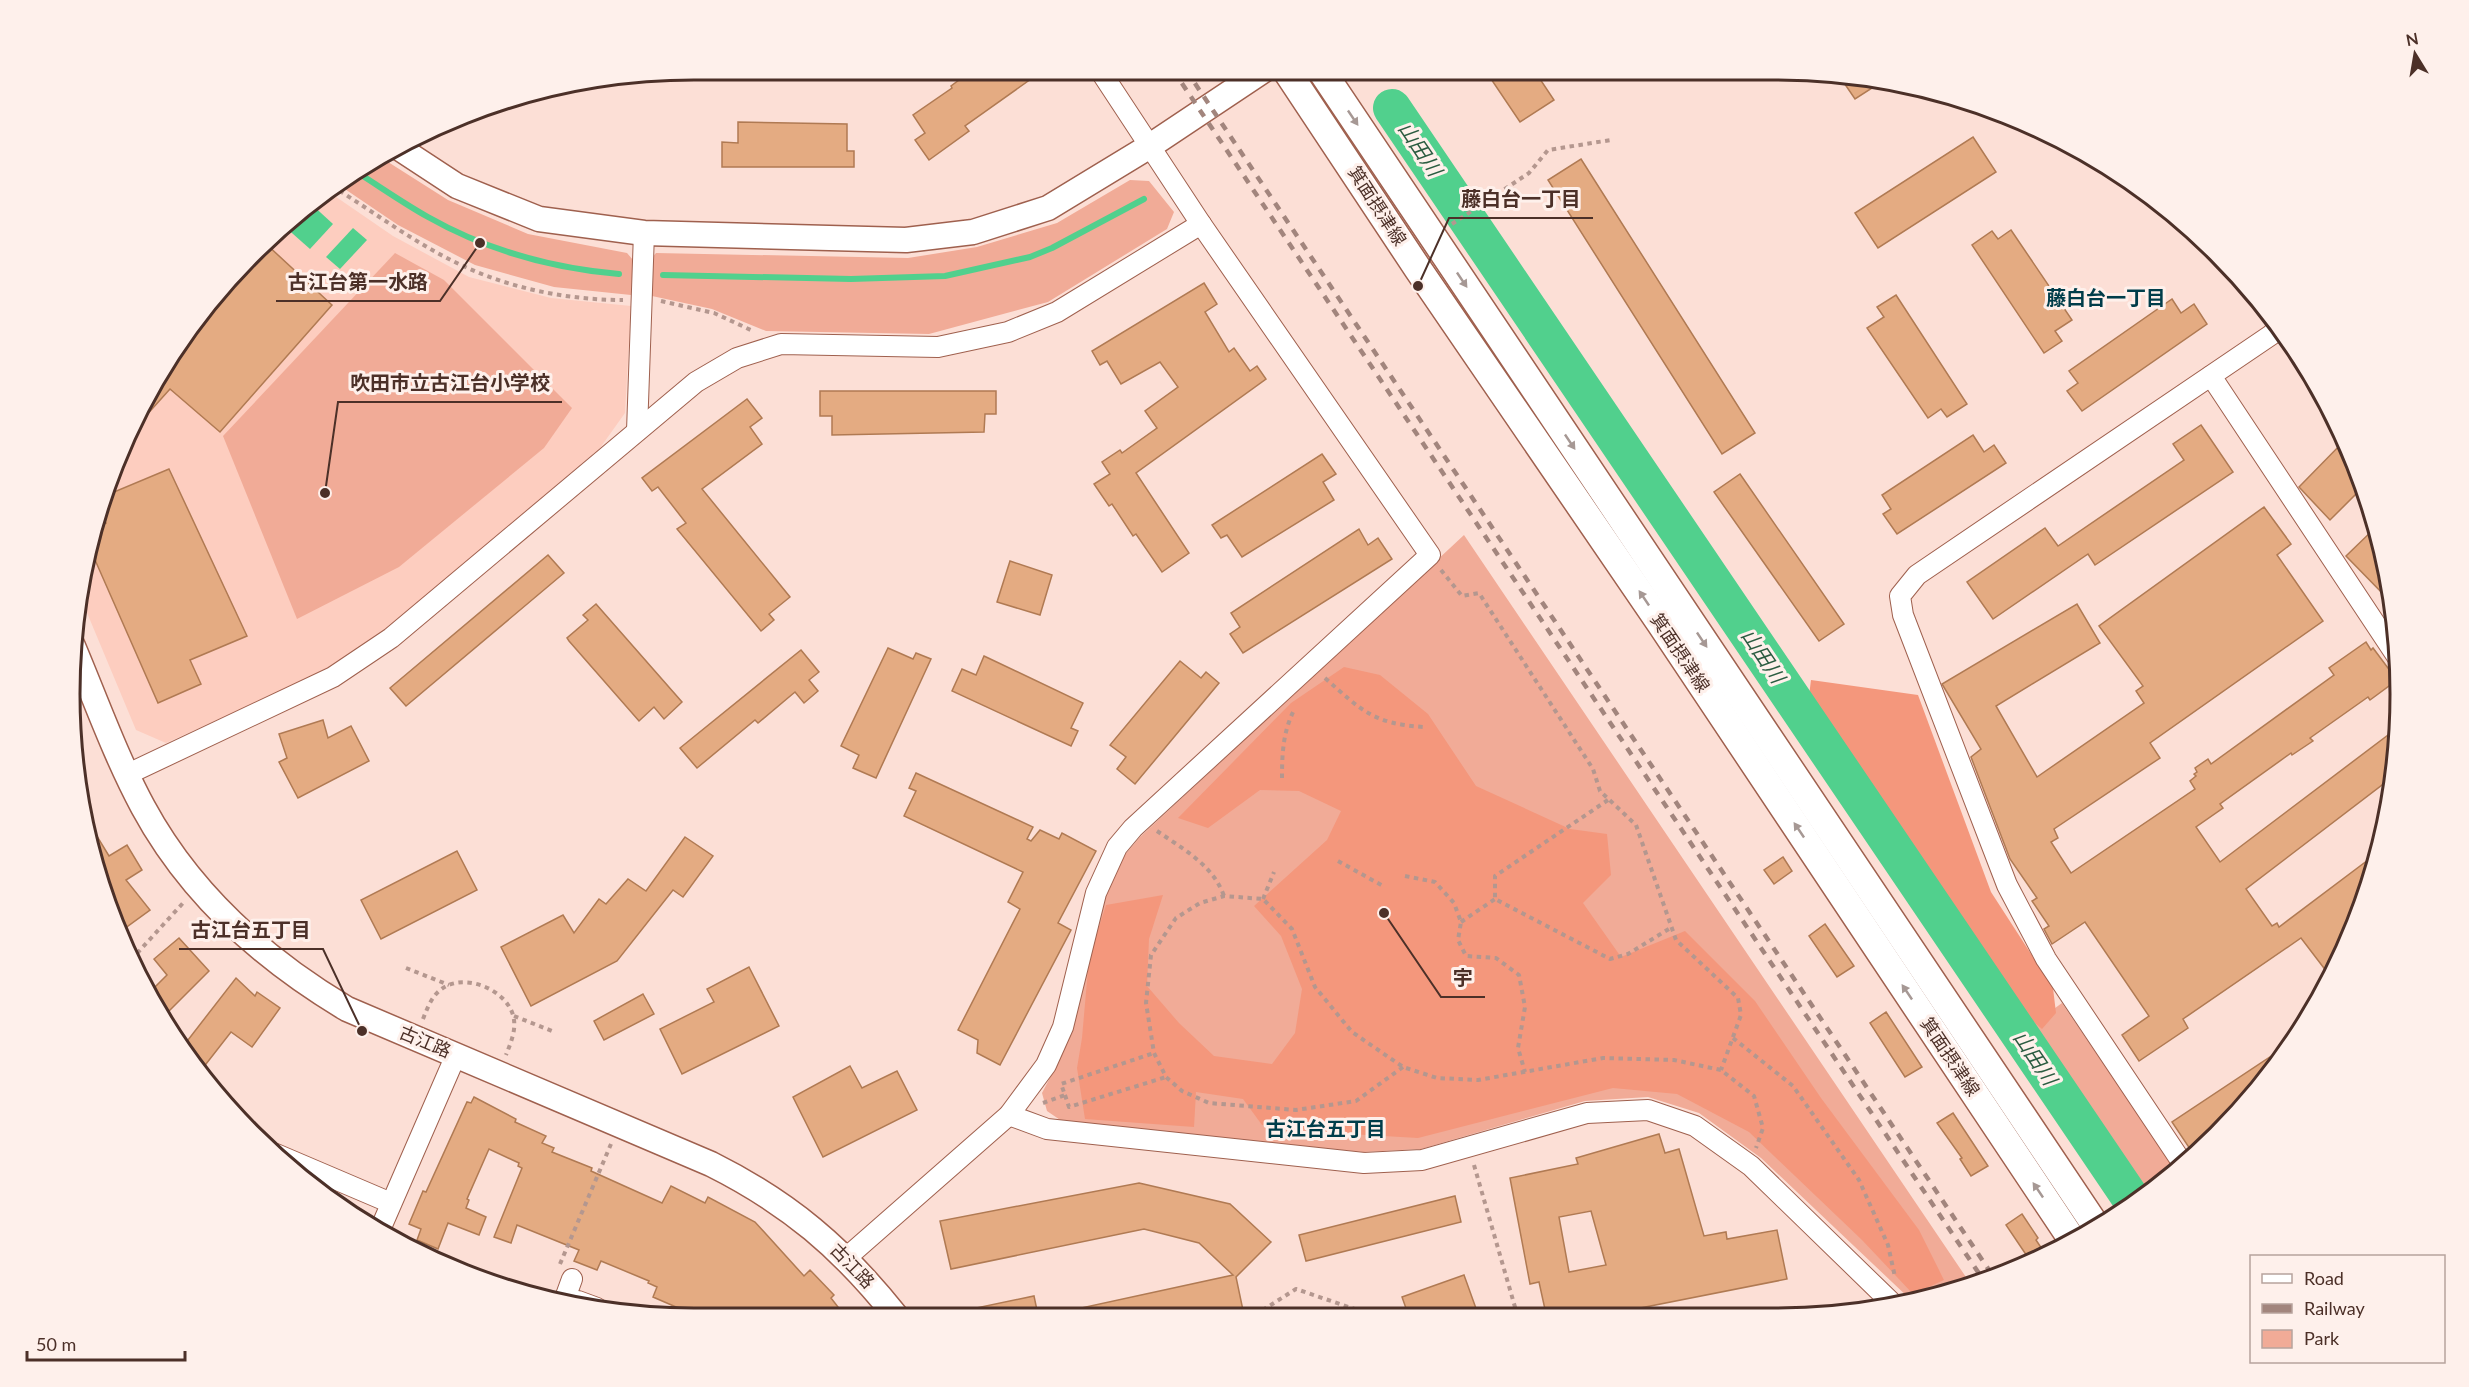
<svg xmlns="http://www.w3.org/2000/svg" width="2469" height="1387" font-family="Lato,'Noto Sans JP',sans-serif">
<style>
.built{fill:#fdcdbf}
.green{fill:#f1ab97}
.forest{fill:#f4977c}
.water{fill:#51d08d}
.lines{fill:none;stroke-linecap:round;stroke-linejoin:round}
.stream{stroke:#51d08d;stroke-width:6}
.river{stroke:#51d08d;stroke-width:38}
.building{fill:#e4ab82;stroke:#b07a53;stroke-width:1.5;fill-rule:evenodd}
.minor-casing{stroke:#9f604e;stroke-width:22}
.tertiary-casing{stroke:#9f604e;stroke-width:27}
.secondary-casing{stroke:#9f604e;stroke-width:30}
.path{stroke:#b4978f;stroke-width:4;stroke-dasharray:4.5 4.5;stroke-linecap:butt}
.minor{stroke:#fff;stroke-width:20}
.tertiary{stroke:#fff;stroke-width:24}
.secondary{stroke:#fff;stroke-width:27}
.rail{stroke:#a2857d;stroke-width:4.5;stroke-dasharray:8 8;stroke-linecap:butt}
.oneway{fill:#a69894}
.labels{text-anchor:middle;stroke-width:6;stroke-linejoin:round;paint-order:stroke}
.street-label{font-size:18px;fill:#4c3028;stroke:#fef0eb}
.water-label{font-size:20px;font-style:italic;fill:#2b5c41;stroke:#fef0eb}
.neighbourhood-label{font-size:20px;font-weight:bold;fill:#003d4a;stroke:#fef0eb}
.rim{fill:none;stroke:#4c3028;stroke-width:3}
.leader{fill:none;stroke:#4c3028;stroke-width:2}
.callout-dot{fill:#4c3028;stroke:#fef0eb;stroke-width:2}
.callout-label{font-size:20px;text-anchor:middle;font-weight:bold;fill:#4c3028;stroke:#fef0eb;stroke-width:6;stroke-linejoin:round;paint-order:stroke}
</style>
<rect width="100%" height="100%" fill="#fcdfd6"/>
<path class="built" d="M326,190L393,236L469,277L551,298L631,306L625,413L600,448L385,630L328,670L166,743L136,730L80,596L90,532L117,454L174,347L224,281L313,198Z"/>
<g class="green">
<path d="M377,155L448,200L528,234L627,253L633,260L631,295L554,287L475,265L398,225L336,183Z"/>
<path d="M1130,180L1149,181L1174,212L1167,229L1048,302L929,334L766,331L712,309L652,296L650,260L656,253L908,258L977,247L1057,223Z"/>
<path d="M395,253L444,280L572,408L544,448L399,567L297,619L223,436Z"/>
<path d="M1464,535L1972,1286L1911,1300L1761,1158L1699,1113L1648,1097L1585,1101L1421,1149L1363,1152L1066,1124L1047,1111L1042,1093L1056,1066L1073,1027L1105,897L1123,857L1140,837Z"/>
<path d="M2062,1003L2174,1168L2144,1194L2029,1027Z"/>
</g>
<g class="forest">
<path d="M1344,667L1380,675L1428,714L1476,786L1570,829L1607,834L1611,875L1583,903L1621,957L1685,931L1755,1001L1821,1098L1919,1230L1944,1280L1913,1294L1862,1240L1749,1132L1677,1094L1613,1088L1418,1138L1349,1134L1262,1125L1243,1099L1196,1092L1194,1127L1085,1119L1077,1068L1082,1038L1089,958L1106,905L1163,895L1149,939L1147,986L1179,1023L1214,1056L1272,1064L1295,1033L1302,989L1281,936L1254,906L1327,840L1341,811L1299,791L1260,790L1208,828L1178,818L1291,703Z"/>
<path d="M1811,680L1918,695L1991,892L2053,988L2056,1013L2042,1029L2016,1007L1809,696Z"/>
</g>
<g class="water">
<path d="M309,202L333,224L310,249L284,226Z"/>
<path d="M353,228L367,240L340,269L326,257Z"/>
</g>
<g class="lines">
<g class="stream">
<path d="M355,171C379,186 403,203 428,217C488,251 551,268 619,274"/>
<path d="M663,275L851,279L945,276L1030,257L1052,248L1144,199"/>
</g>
<path class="river" d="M1392,108L2134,1203"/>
</g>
<g class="building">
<path d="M974,69H1045L965,126L969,131L929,160L915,140L925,133L913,115L952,88L951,86Z"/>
<path d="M1485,70H1534L1554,100L1520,122Z"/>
<path d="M1838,74L1854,77L1883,81L1855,99Z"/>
<path d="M738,122L847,124V151H854V167H722V142L738,143Z"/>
<path d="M1973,137L1996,172L1878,248L1855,213Z"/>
<path d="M1581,159L1755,433L1722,454L1548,180Z"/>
<path d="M2011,230L2072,320L2055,331L2062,341L2044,353L1972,245L1992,231L1998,239Z"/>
<path d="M265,243L332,305L220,432L170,389L143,419L137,415L174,347L224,281Z"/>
<path d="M1204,283L1217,304L1205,312L1229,352L1234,348L1250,371L1257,366L1266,379L1136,473L1189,553L1162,572L1136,534L1133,536L1112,504L1109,506L1094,484L1110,474L1102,462L1120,450L1122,453L1157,428L1145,411L1178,387L1160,362L1121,384L1107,361L1100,365L1092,351Z"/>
<path d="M1896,295L1967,404L1947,417L1941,409L1928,418L1867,328L1884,317L1877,307Z"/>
<path d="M2172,299L2181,313L2194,304L2207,324L2082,411L2067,391L2078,383L2069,371Z"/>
<path d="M820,391H996V414H985L984,432L832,435V416H820Z"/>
<path d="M747,399L762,418L750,427L762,444L702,489L790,597L769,614L774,620L761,631L677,529L686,523L658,487L652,491L642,478Z"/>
<path d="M2201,425L2233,472L2095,565L2088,554L1993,619L1967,582L2045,528L2058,546L2184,460L2173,444Z"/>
<path d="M1973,435L1984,452L1994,445L2006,463L1897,534L1883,514L1891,509L1882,495Z"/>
<path d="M2344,441L2362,488L2330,520L2299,487Z"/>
<path d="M1322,454L1336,474L1323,482L1334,500L1242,557L1227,535L1221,538L1212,525Z"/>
<path d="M169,469L247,636L190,660L201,684L158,703L88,544L91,529L106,523L99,506L102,497Z"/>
<path d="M1740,474L1844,624L1819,641L1714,492Z"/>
<path d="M2264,507L2291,544L2277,555L2323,621L2150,743L2160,758L2054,829L2058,838L2051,842L2071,873L2195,789L2190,781L2196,776L2194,774L2197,772L2195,768L2208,759L2211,764L2334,675L2329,668L2366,642L2371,650L2373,648L2397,680L2370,700L2368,697L2310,738L2313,741L2292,755L2291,753L2220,804L2223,808L2196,827L2220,862L2396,729L2395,775L2246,889L2272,926L2277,923L2279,927L2376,854L2367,894L2330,976L2301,938L2183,1019L2188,1028L2139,1061L2122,1035L2149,1016L2085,922L2052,944L2044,929L2049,926L2032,901L2037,898L2010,859L1971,757L1981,749L1942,684L2077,604L2100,643L1996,706L2037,777L2144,703L2136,691L2143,686L2099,626Z"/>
<path d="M2377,526L2379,532L2390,601L2346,556Z"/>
<path d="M1359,529L1368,545L1378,538L1392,559L1243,653L1230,634L1240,627L1231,613Z"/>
<path d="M548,555L564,573L406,706L390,688Z"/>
<path d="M1010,561L1052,575L1040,615L997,602Z"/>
<path d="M596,604L682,702L664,719L654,707L639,721L569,641L567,638L588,620L583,615Z"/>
<path d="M888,648L913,659L916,653L931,659L876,778L853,768L859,755L841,746Z"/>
<path d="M801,650L819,672L809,680L818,691L804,703L795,692L758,723L755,720L697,768L680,748Z"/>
<path d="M984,656L1083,703L1071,728L1078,731L1071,746L952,691L962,669L976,675Z"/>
<path d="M1180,661L1201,678L1206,672L1219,683L1135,784L1117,769L1126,757L1110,745Z"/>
<path d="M323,720L328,738L351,726L369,761L298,798L279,762L287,758L279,734Z"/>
<path d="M916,773L1033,827L1027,839L1031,841L1040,830L1059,839L1062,833L1096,851L1058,923L1071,930L1000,1065L977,1053L978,1040L958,1030L1020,909L1008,902L1023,872L904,816L916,791L909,788Z"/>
<path d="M84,815L109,856L127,845L142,870L126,880L150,910L117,934L90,855Z"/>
<path d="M685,837L713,856L683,897L673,890L617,961L531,1006L501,947L563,915L574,933L599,899L606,904L628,879L646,891Z"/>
<path d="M457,851L477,890L381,939L361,900Z"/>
<path d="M1783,857L1792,871L1774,884L1764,870Z"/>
<path d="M1825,924L1854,966L1837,977L1809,936Z"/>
<path d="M179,938L209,971L162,1018L149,993L167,975L154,959Z"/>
<path d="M749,967L779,1026L682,1074L660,1029L714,1002L707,989Z"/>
<path d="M236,978L255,996L257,992L280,1008L252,1047L231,1032L199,1073L181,1049Z"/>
<path d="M643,994L654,1014L604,1040L594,1021Z"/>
<path d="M1886,1012L1922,1067L1905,1077L1870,1023Z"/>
<path d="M2285,1047L2286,1048L2245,1106L2192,1152L2172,1122Z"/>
<path d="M850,1066L862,1088L897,1071L917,1110L823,1157L793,1097Z"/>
<path d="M474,1097L516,1119L515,1122L546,1136L542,1143L554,1148L552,1152L592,1168L591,1171L662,1203L671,1186L705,1203L708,1197L755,1222L804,1276L810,1270L834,1295L831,1298L845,1316L699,1317L653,1297L657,1287L648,1283L649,1281L601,1261L597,1270L574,1261L579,1250L517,1225L511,1243L494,1237L522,1168L518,1166L519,1163L489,1149L467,1199L469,1200L466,1208L486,1217L479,1235L448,1223L438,1249L417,1240L421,1229L409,1224L423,1191L426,1192L467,1102L471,1103Z"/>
<path d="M1953,1113L1988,1166L1971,1176L1960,1159L1962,1158L1937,1123Z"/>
<path d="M1659,1134L1665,1153L1679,1149L1704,1236L1726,1232L1727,1239L1777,1230L1787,1279L1610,1314H1546L1539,1282L1530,1284L1510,1178L1578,1164L1576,1158ZM1591,1211L1606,1265L1569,1272L1559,1217Z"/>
<path d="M1139,1183L1230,1204L1271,1242L1236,1277L1244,1315H1082L1081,1308L1233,1275L1199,1243L1144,1229L951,1269L940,1221Z"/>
<path d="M1455,1196L1461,1222L1306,1261L1299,1235Z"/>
<path d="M2022,1214L2038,1238L2036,1240L2044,1252L2029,1259L2006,1225Z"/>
<path d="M1464,1275L1478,1314H1408L1402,1297Z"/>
<path d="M1034,1296L1038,1315L977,1316L976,1308Z"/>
</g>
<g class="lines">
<defs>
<g id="minor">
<path d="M2211,376L2398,658"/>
<path d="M637,431L644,233"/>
<path d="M128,774L333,677L391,638L696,382L737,358L781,344L938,347L1008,332L1057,312L1201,224"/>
<path d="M1009,1115L1047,1129L1364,1163L1422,1160L1587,1113L1648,1110L1695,1126L1751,1166L1893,1304"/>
<path d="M276,1154L391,1203"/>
<path d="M2181,1161L2046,959L2007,885L1903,615L1900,596L1917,575L2271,335L2279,327"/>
<path d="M379,1232L456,1055"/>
<path d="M846,1258L1009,1115L1046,1065L1063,1027L1096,893L1117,847L1133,828L1430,555L1201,224L1099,69"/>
<path d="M564,1301L572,1279"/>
<path d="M563,1302L578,1301L597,1308"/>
</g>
<g id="tertiary">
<path d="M396,146L457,186L539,219L644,233L906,240L973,232L1048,208L1150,146L1264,70"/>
<path d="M72,644C95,698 115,755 143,807C190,894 263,959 347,1009L711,1164C789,1203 842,1248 896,1316"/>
</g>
<g id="secondary">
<path d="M1286,70L1418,269L1661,624L2071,1238"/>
<path d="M1321,70L2096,1226"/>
</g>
</defs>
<use href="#minor" class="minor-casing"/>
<use href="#tertiary" class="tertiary-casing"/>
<use href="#secondary" class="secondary-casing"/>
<g class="path">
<path d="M332,186C377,214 421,248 470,269C517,290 572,300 623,300"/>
<path d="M1452,224L1529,173L1548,150L1611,140"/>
<path d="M661,301L714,313L753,331"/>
<path d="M1441,570L1462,596L1479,593L1593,769L1600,791L1636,825L1676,940L1738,998L1741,1015L1721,1070"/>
<path d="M1325,678C1361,710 1373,724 1424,727"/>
<path d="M1282,778C1282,753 1283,731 1295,708"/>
<path d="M1608,800L1495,876V899L1610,959L1628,954L1672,927"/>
<path d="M1157,831C1183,849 1213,865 1224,896"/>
<path d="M1338,861L1383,886"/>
<path d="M1405,876L1435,882L1454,903L1461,922L1458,940L1466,956L1496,958L1519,975L1525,1007L1518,1048L1525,1072"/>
<path d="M1263,899L1274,872"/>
<path d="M1461,922L1495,899"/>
<path d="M131,960L183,903"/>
<path d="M406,968L449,985"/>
<path d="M514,1016L552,1031"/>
<path d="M423,1019C427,1009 431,998 439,991C461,971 505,988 513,1015C517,1029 511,1042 506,1055"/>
<path d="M1733,1038L1793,1086L1859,1180L1888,1245L1895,1277"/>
<path d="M1403,1067L1356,1101L1296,1110L1209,1103L1182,1091L1166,1077L1154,1053L1146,1003L1151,955L1176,918L1200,903L1224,896L1263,899L1292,929L1315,987L1352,1032L1403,1067L1437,1078L1478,1080L1603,1058L1674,1060L1721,1070L1754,1096L1763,1128L1756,1148"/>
<path d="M1065,1095L1069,1107L1166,1077"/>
<path d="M1043,1103L1065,1095L1061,1084L1154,1053"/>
<path d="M1474,1165L1517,1314"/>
<path d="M560,1264L611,1144"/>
<path d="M1255,1315L1296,1289L1369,1314"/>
</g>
<use href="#minor" class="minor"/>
<use href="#tertiary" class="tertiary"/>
<use href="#secondary" class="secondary"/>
<g class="rail">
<path d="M1173,70L1984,1281"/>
<path d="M1186,70L1993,1276"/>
</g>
</g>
<defs><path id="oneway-solid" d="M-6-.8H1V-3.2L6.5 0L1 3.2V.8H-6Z" transform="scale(1.5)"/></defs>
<g class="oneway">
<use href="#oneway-solid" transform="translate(1353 118) rotate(56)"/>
<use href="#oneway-solid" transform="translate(1462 280) rotate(56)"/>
<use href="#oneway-solid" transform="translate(1570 442) rotate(56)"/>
<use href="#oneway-solid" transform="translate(1644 598) rotate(-124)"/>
<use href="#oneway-solid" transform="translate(1702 640) rotate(56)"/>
<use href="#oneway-solid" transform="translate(1799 830) rotate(-124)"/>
<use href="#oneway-solid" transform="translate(1907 992) rotate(-124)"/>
<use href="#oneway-solid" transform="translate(2038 1190) rotate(-124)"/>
</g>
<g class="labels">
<g class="street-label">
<text transform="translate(1377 206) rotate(57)" y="6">箕面摂津線</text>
<text transform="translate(1680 653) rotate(56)" y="6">箕面摂津線</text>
<text transform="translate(425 1042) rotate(23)" y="6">古江路</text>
<text transform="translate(1950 1057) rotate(56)" y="6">箕面摂津線</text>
<text transform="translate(852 1266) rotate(46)" y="6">古江路</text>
</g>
<g class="water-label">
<text transform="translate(1420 149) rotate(56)" y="7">山田川</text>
<text transform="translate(1763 656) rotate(56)" y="7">山田川</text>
<text transform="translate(2035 1058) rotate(56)" y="7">山田川</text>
</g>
<g class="neighbourhood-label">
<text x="2106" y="305">藤白台一丁目</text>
<text x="1326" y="1136">古江台五丁目</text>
</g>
</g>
<path d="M0 0H2469V1387H0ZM694 80H1776A614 614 0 0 1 2390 694V694A614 614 0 0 1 1776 1308H694A614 614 0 0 1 80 694V694A614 614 0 0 1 694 80Z" fill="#fef0eb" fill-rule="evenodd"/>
<path class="rim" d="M694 80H1776A614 614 0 0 1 2390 694V694A614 614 0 0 1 1776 1308H694A614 614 0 0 1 80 694V694A614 614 0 0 1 694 80Z"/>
<path class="leader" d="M1418 286L1449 218H1593M480 243L440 301H276M325 493L338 402H562M362 1031L323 949H179M1384 913L1441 997H1485"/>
<g class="callout-dot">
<circle cx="1418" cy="286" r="6"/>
<circle cx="480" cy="243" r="6"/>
<circle cx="325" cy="493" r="6"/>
<circle cx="362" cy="1031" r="6"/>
<circle cx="1384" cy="913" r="6"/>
</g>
<g class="callout-label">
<text x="1521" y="206">藤白台一丁目</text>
<text x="358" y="289">古江台第一水路</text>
<text x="450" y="390">吹田市立古江台小学校</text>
<text x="251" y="937">古江台五丁目</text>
<text x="1463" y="985">宇</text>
</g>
<rect x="2250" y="1255" width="195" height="108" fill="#fef0eb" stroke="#b7a39d" stroke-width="1.5"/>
<rect x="2262" y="1274" width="30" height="9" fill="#ffffff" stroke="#b7a39d" stroke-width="1.5"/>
<text x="2304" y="1285" font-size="18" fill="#4c3028">Road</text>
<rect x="2262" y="1304" width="30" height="9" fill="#a2857d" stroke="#b7a39d" stroke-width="1.5"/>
<text x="2304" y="1315" font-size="18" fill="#4c3028">Railway</text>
<rect x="2262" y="1330" width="30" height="18" fill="#f1ab97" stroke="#b7a39d" stroke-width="1.5"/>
<text x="2304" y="1345" font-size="18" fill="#4c3028">Park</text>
<g transform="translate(2415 54) rotate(349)" stroke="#fef0eb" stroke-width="4.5" paint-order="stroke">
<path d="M0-4.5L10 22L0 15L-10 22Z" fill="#4c3028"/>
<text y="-9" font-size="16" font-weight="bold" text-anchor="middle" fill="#4c3028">N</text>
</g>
<path d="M27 1351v9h158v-9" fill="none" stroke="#4c3028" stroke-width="3"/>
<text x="36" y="1351" font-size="18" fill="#4c3028" stroke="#fef0eb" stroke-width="4.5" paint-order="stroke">50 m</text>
</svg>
